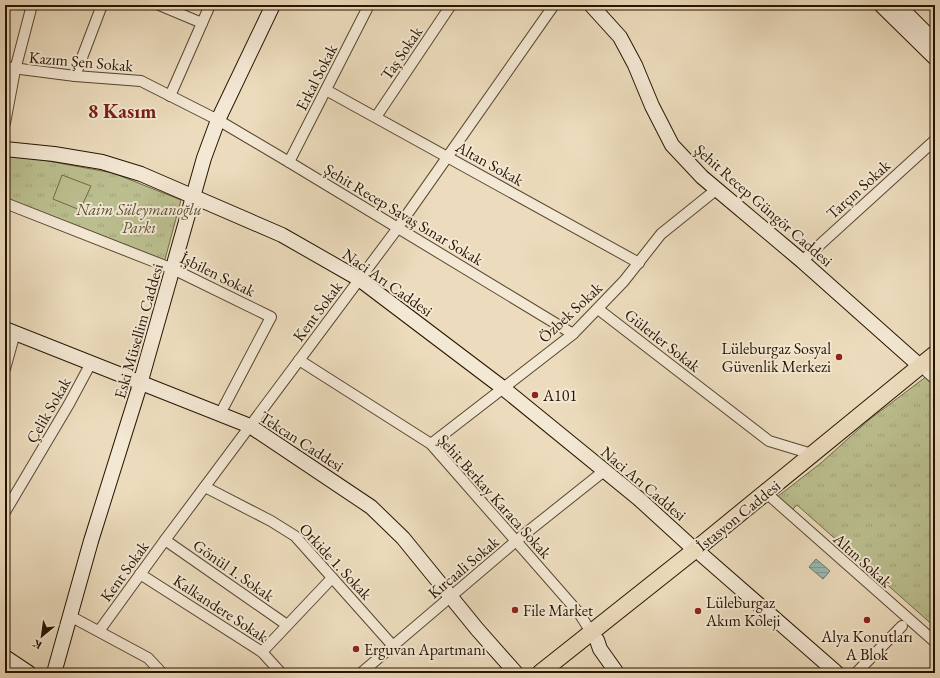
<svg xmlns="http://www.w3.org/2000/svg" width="940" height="678" font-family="'EB Garamond',serif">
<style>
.grass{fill:url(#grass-tufts);stroke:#716a48}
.garden{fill:#bbbf8f;stroke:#716a48}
.water{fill:url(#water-rules);stroke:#6b786b}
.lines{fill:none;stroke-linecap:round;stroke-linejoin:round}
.street-casing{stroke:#58462f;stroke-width:12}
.secondary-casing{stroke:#271400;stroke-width:16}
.primary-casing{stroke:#271400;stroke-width:18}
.street{stroke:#f3e8d4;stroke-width:10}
.secondary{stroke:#f3e8d4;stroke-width:14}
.primary{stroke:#ecdcbd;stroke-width:16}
.poi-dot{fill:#8f2418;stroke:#f3e8d4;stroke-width:1.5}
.labels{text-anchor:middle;stroke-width:4;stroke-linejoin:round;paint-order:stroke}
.street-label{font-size:16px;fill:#271400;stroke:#f3e8d4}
.park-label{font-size:16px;font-style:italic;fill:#5b5032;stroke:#f3e8d4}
.poi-label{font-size:16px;fill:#271400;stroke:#f3e8d4;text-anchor:start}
.district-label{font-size:20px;font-weight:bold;fill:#7a1f14;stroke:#f3e8d4}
</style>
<defs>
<pattern id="grass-tufts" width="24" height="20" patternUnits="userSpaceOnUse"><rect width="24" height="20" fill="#bbbf8f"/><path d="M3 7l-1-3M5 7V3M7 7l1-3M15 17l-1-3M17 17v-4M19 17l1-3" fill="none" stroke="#a1a37a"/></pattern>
<pattern id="water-rules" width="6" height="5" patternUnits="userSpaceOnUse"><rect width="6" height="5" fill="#99bbb3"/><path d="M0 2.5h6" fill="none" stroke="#84a098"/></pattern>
</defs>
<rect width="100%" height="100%" fill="#ecdcbd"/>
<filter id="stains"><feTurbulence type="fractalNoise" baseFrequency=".005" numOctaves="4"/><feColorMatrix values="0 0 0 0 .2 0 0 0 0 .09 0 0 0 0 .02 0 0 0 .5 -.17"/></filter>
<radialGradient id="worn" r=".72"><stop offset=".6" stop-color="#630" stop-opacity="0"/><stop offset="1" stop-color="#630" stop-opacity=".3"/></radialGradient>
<g class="grass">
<path d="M5,153L113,173L181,200L164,263L5,201Z"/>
<path d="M927,376L935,382V627L797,505L792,510L777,497L821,463L870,419Z"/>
</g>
<path class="garden" d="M62,175L91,186L80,210L53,199Z"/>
<path class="water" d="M816,559L830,571L823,579L809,567Z"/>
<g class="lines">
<defs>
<g id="street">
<path d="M159,5L202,23"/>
<path d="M5,67L75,76L141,81L218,120L289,162L573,334"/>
<path d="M75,76L102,5"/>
<path d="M326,90L639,263"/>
<path d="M170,96L210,5"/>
<path d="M376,117L451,5"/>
<path d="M5,123L15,70L32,5"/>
<path d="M289,162L369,5"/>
<path d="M5,203L173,269L271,317L220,414"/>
<path d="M802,261L935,140"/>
<path d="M598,309L769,441L812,454"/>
<path d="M299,360L431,444L579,613L591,632"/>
<path d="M5,369L15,333"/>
<path d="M927,372L935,379"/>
<path d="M431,444L573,334L624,281L661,234L717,189"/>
<path d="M205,487L271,521L295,536L393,646"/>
<path d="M772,498L935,642"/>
<path d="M5,512L69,404L91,363"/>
<path d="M165,540L287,625"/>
<path d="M140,574L262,652L281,673"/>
<path d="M70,616L148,658L162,673"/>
<path d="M99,631L165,540L394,233L554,5"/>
<path d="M262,652L332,578"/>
<path d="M361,673L516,541L604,471"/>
<path d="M856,673L902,626"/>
</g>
<g id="secondary">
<path d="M591,5L620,37L635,65L652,106L672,145L702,177L802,261L920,366"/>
<path d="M881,5L935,58"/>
<path d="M898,5L935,42"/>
<path d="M5,149L54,154L102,162L141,174L282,235L359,279L503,388L638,498L695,550"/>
<path d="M5,329L250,426L371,507L403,538L477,629L516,673"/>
<path d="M702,555L837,673"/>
<path d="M597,640L600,649L617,673"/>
<path d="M5,657L29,673"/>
<path d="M5,673H6"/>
<path d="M54,673L91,541L138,391L204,158L218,120L273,5"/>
</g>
<path id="primary" d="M540,673L695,550L935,354"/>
</defs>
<use href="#street" class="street-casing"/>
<use href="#secondary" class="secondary-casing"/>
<use href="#primary" class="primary-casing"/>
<use href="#street" class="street"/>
<use href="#secondary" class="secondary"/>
<use href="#primary" class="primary"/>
</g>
<g class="poi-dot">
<circle cx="839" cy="357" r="4"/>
<circle cx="535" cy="395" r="4"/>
<circle cx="515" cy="610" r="4"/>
<circle cx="698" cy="611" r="4"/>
<circle cx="867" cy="620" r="4"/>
<circle cx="356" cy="649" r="4"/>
</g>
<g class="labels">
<g class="street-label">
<text transform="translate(401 53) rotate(-56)" y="6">Taş Sokak</text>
<text transform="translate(81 61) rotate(5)" y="6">Kazım Şen Sokak</text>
<text transform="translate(316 77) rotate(-63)" y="6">Erkal Sokak</text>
<text transform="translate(490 163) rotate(29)" y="6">Altan Sokak</text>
<text transform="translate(858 189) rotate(-42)" y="6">Tarçın Sokak</text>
<text transform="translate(764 205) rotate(41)" y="6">Şehit Recep Güngör Caddesi</text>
<text transform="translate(404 214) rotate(31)" y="6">Şehit Recep Savaş Sınar Sokak</text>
<text transform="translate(218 274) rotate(26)" y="6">İşbilen Sokak</text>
<text transform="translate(388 282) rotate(35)" y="6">Naci Arı Caddesi</text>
<text transform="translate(317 311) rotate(-53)" y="6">Kent Sokak</text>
<text transform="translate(570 312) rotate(-43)" y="6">Özbek Sokak</text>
<text transform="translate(138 331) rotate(-74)" y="6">Eski Müsellim Caddesi</text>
<text transform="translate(663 340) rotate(38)" y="6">Gülerler Sokak</text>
<text transform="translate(48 410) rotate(-60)" y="6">Çelik Sokak</text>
<text transform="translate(302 441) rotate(33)" y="6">Tekcan Caddesi</text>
<text transform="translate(644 483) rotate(40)" y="6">Naci Arı Caddesi</text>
<text transform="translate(495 496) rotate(48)" y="6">Şehit Berkay Karaca Sokak</text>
<text transform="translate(738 515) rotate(-39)" y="6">İstasyon Caddesi</text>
<text transform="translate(863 560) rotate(42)" y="6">Altın Sokak</text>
<text transform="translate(336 561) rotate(47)" y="6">Orkide 1. Sokak</text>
<text transform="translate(463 567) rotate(-40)" y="6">Kırcaali Sokak</text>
<text transform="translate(234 570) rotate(35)" y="6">Gönül 1. Sokak</text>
<text transform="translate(124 571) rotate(-54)" y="6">Kent Sokak</text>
<text transform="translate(221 608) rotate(33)" y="6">Kalkandere Sokak</text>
</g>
<g class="park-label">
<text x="139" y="215">Naim Süleymanoğlu<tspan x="139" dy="18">Parkı</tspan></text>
</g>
<g class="poi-label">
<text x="831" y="354" text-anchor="end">Lüleburgaz Sosyal<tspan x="831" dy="18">Güvenlik Merkezi</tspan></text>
<text x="543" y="401">A101</text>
<text x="706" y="608">Lüleburgaz<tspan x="706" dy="18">Akım Koleji</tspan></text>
<text x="523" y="616">File Market</text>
<text x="867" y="642" text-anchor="middle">Alya Konutları<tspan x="867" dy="18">A Blok</tspan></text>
<text x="364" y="655">Erguvan Apartmanı</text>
</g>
<g class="district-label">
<text x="122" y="118">8 Kasım</text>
</g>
</g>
<rect width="940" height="678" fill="none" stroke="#ecdcbd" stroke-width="20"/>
<rect x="6" y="6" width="928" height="666" fill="none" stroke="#271400" stroke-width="2"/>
<rect x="10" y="10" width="920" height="658" fill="none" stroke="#271400"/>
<g transform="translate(42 636) rotate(209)" stroke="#f3e8d4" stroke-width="3" paint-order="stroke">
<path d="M0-3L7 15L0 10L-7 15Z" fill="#271400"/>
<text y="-6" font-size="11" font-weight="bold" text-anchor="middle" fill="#271400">K</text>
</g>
<rect width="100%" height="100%" filter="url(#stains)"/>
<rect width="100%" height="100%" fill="url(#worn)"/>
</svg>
